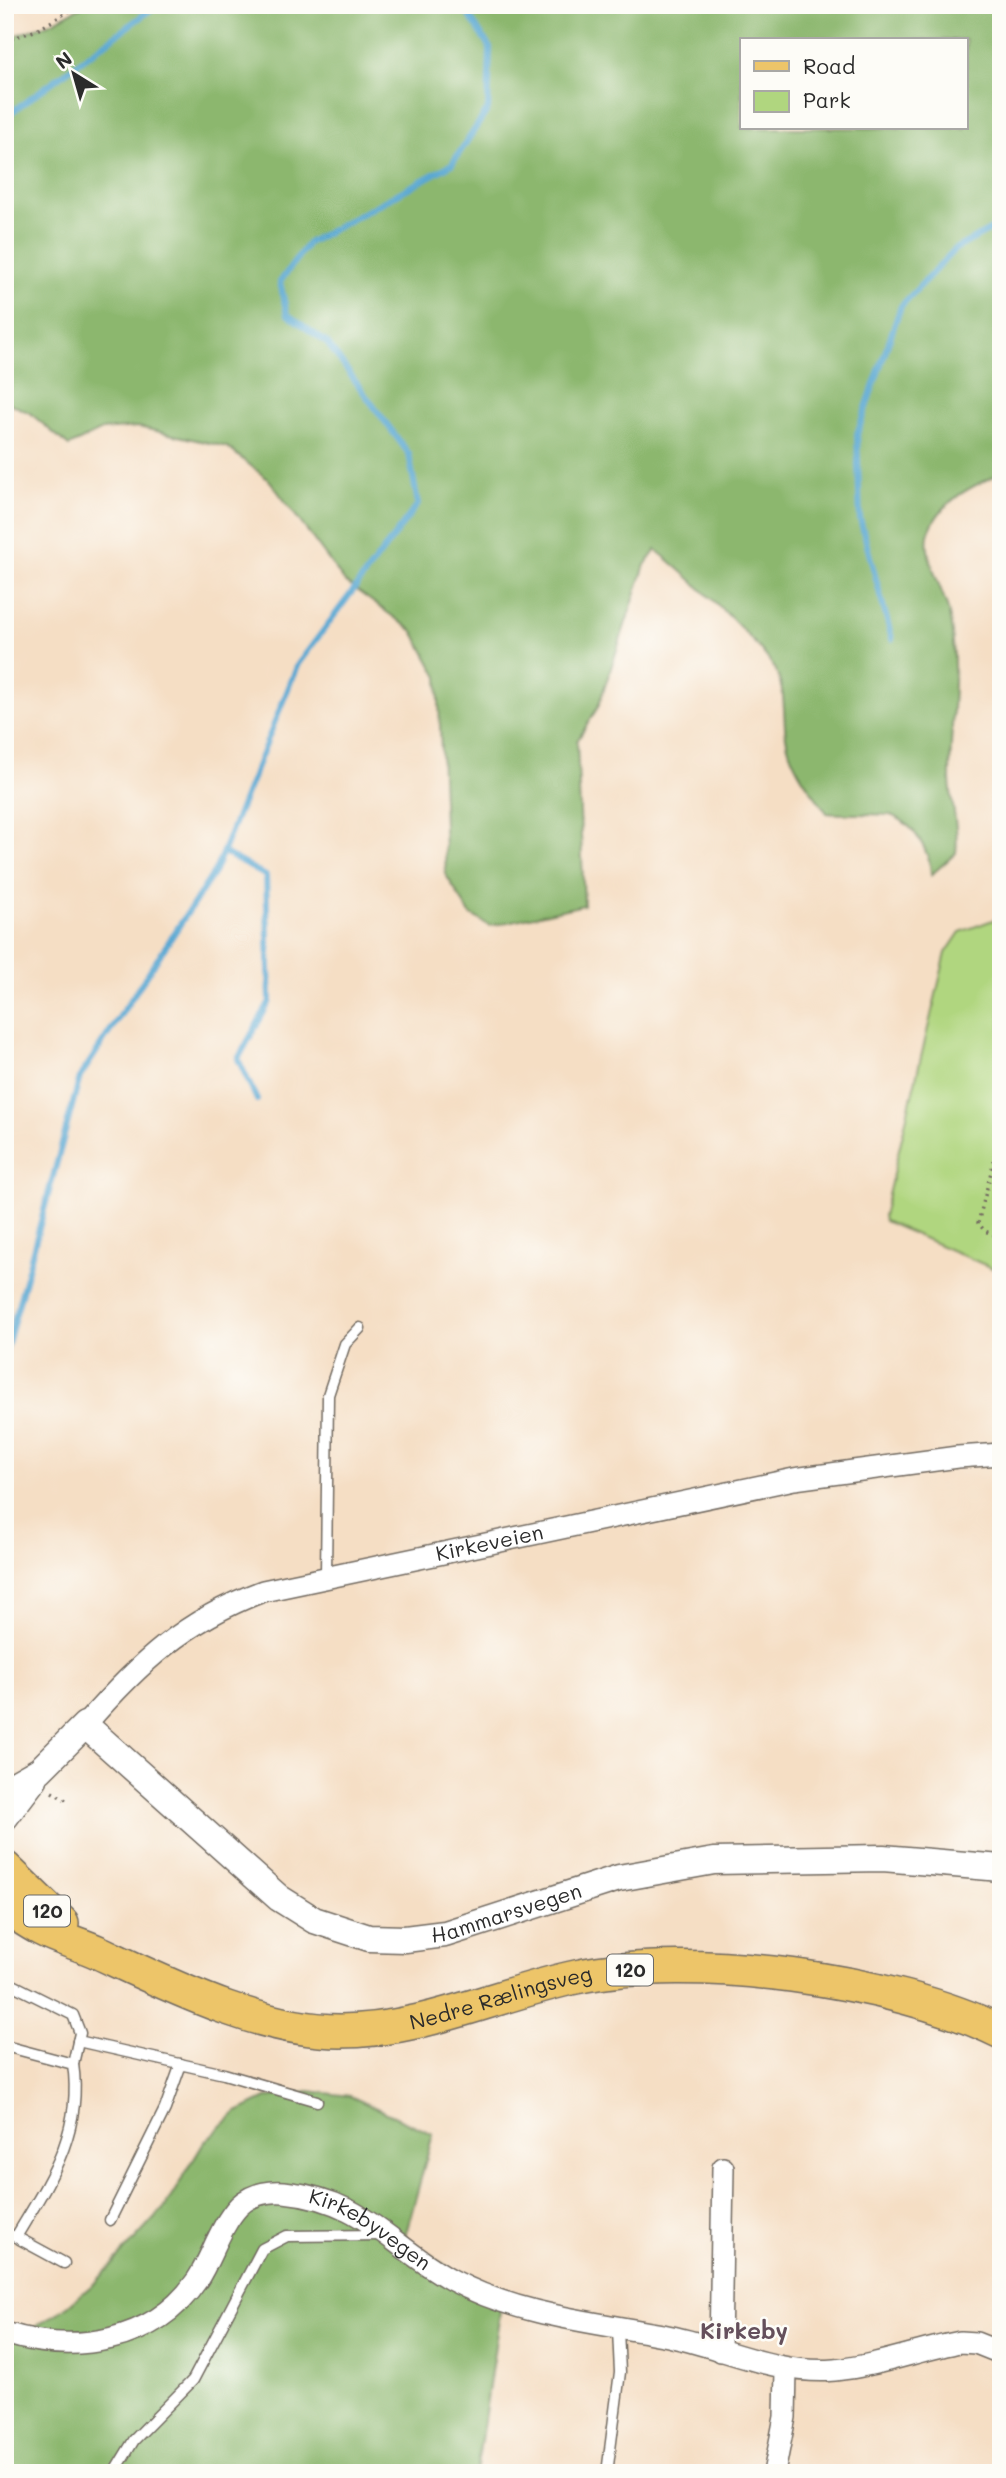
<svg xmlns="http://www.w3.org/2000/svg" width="1006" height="2478" font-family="Mali,sans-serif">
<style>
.green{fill:#b0d67f;stroke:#6e8055;stroke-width:2}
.forest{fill:#8cb76e;stroke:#5c714c;stroke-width:2;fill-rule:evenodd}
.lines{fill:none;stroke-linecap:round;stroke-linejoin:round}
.stream{stroke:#58a7d2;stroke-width:6}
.service-casing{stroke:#726a61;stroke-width:13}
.minor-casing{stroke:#726a61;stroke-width:24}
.tertiary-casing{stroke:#726a61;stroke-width:29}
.primary-casing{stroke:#726a61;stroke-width:36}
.path{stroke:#726a61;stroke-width:3.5;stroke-dasharray:2 5;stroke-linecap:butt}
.service{stroke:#fff;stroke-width:10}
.minor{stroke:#fff;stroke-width:21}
.tertiary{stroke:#fff;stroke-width:26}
.primary{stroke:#edc569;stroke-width:33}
.labels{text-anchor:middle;stroke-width:5;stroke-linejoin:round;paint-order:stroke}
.shield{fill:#fdfcf7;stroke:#6a6a68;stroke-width:2}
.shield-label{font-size:19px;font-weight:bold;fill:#2b2b2b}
.street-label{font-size:21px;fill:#2b2b2b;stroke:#fdfcf7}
.neighbourhood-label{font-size:23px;font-weight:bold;fill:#65505c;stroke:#fdfcf7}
</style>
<rect width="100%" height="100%" fill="#fdfcf7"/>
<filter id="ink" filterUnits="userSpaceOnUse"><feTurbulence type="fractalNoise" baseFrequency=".0143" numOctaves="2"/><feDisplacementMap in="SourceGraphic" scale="14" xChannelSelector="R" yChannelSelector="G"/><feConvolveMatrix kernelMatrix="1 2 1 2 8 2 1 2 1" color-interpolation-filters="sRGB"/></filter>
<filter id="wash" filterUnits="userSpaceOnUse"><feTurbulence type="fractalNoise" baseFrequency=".00686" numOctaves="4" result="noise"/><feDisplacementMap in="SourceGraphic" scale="28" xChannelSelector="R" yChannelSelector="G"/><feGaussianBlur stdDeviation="1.57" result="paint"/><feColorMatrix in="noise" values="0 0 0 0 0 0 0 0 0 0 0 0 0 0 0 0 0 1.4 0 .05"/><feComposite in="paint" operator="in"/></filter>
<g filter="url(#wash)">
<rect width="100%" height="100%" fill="#f5dec4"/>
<path class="green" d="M1001,917V1272L884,1221L883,1216L946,953L960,932Z"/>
<g class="forest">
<path d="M84,5H1001V473C972,486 941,500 929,532C921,553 945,593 949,614C960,667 950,725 950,779C951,804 959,827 956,853L931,875C931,853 914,824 893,816C886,813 842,815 827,813C811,790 790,765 786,737C783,715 786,694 777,673C763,644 684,572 656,550L645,565L598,707L577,741L584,905L490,926L470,914L446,875L438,677L413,631L345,582L270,481L227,447L138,427L102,430L69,446L30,413L5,401V39L51,23ZM742,40H966V128H742Z"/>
<path d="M309,2091L350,2096L433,2134L405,2237L501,2305L476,2473H5V2333H25L64,2309L97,2281L165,2207L205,2141L237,2112L268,2097Z"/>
</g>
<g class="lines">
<g class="stream">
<path d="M5,117L157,5"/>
<path d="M892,639L860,519L857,434L901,306L955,249L1001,224"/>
<path d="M223,852L266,876L270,1001L238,1059L257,1100"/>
<path d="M5,1354L80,1077L215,871L298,664L418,504L409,454L327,343L287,314L280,282L308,243L452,164L488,109L490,48L462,5"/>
</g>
</g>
</g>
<g filter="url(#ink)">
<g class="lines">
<defs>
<g id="service">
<path d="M326,1576L328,1395L345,1344L360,1328"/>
<path d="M5,1981L73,2015L80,2033L73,2064"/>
<path d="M78,2041L224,2074L317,2101"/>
<path d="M5,2046L73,2064C83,2132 50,2180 16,2237L5,2234"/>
<path d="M110,2220L165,2109L181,2064"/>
<path d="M16,2237L64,2263"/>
<path d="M114,2473L134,2440L193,2380L262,2249L287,2236L382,2235"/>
<path d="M607,2473L620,2372L618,2330"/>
</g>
<g id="minor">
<path id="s1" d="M85,1725C139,1663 185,1620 263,1591L794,1479L958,1457L1001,1454"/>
<path id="s2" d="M5,2333C74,2355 154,2343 197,2280C212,2257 220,2226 239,2206C251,2194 267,2191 284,2192C365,2200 388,2245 452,2280C517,2315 592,2322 663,2335C722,2346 774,2375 835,2370C877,2366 919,2350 960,2342L976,2343L1001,2353"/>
<path d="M720,2351L723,2168"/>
<path d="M774,2473L785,2417L786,2370"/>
</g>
<g id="tertiary">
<path id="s3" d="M5,1790L40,1770L85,1725L279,1898L314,1920L369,1938L405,1939L445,1934L619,1878L714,1861L883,1858L1001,1868"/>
<path d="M5,1817L34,1779"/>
</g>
<g id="primary">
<path d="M5,1868L62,1923"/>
<path id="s4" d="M5,1907C17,1914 29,1923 41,1929C60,1939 81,1944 100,1953C171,1986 261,2031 340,2031C423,2031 496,1994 576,1977C692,1952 895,1979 1001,2032"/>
</g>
</defs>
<use href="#service" class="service-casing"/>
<use href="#minor" class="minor-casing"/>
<use href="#tertiary" class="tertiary-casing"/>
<use href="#primary" class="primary-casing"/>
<g class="path">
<path d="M5,41L37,30L80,5"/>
<path d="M1001,1133L978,1223L985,1231L1001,1238"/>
<path d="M52,1792L66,1800"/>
</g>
<use href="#service" class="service"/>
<use href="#minor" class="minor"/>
<use href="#tertiary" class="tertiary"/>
<use href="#primary" class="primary"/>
</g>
</g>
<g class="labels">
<g class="shield">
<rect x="24" y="1895.5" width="46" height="31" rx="5"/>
<rect x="607" y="1954.5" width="46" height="31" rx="5"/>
</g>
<g class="shield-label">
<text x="47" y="1918">120</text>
<text x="630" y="1977">120</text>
</g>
<g class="street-label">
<text dy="7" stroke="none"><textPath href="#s1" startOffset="457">Kirkeveien</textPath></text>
<text dy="7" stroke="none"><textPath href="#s3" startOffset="604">Hammarsvegen</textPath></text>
<text dy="7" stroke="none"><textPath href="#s4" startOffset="525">Nedre Rælingsveg</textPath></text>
<text dy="7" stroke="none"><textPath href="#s2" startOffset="443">Kirkebyvegen</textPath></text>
</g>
<g class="neighbourhood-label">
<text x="744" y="2339">Kirkeby</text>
</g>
</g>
<rect width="1006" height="2478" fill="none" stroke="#fdfcf7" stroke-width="28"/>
<rect x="740" y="38" width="228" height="91" fill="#fdfcf7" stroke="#a9a8a5" stroke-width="2"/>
<rect x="754" y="61" width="35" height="10" fill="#edc569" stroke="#a9a8a5" stroke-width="2"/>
<text x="803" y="74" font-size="21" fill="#2b2b2b">Road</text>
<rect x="754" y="91" width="35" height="21" fill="#b0d67f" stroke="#a9a8a5" stroke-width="2"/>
<text x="803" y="108" font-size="21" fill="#2b2b2b">Park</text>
<g transform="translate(74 74) rotate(323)" stroke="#fdfcf7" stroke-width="5" paint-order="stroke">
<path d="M0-5L12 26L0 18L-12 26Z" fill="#2b2b2b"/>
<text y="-10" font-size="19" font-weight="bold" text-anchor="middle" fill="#2b2b2b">N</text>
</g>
</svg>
